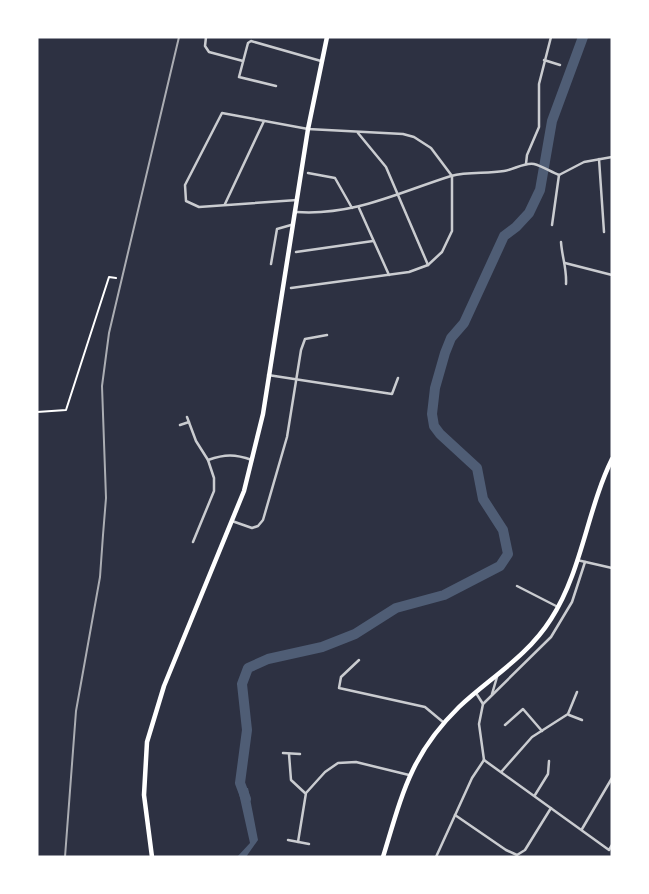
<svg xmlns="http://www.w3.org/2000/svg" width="649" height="894" font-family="Cabin,sans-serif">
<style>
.water{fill:#4f5d75}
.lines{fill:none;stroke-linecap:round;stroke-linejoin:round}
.river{stroke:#4f5d75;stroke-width:10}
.path{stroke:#fff;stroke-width:2}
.minor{stroke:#caccd0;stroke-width:2.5}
.secondary{stroke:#fff;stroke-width:4.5}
.primary{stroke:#fff;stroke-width:4.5}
.rail{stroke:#abadb3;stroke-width:2}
</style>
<rect width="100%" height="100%" fill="#2d3142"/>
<path class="water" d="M248,788L258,840L246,857H237L250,843L238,789Z"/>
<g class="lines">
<path class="river" d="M246,799L240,783L247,730L242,684L248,668L268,659L322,647L355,634L396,608L444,595L500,566L508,554L503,530L483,499L477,468L440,434L434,426L432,414L435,388L445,353L451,338L464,323L504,236L516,227L529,213L540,190L552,121L583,37"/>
<path class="path" d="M37,412L66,410L109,277L116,278"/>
<g class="minor">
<path d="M206,37L205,46L209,52L243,61"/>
<path d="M544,60L560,65"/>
<path d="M276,86L239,77L248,43L251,41L321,61"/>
<path d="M358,133L386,167L428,265"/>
<path d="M599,159L604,232"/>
<path d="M526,164L527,155L539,127V84L551,37"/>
<path d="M308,173L335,178L352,208"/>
<path d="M559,175L584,162L612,157"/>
<path d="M225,204L264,121"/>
<path d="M359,208L389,275"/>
<path d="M296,212C354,216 397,193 451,176C468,171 486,174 504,171C513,170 525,162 534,164C542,166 551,172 559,175"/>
<path d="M552,225L559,175"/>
<path d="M561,242C562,257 567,269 566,284"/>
<path d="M296,252L373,241"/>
<path d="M565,263L612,275"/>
<path d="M271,264L277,229L291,225"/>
<path d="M291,288L409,272L428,265L442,252L452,231V176L431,148L414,137L403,134L308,129L222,113L185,185L186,201L199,207L297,200"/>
<path d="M268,375L392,394L398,378"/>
<path d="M187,417L196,441L208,460L214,478V491L193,542"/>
<path d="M180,425L189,422"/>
<path d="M208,460C225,454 235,454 252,460"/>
<path d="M232,521L252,528L258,526L263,520L287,437L301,350L305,339L327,335"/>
<path d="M577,560L612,568"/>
<path d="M517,586L558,607"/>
<path d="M359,660L341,677L339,688L425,707L443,722"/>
<path d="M476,693L483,704"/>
<path d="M492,694L497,677"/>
<path d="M569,715L582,720"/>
<path d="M505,725L523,709L542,731"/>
<path d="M283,753L300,754"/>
<path d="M289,754L291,780L305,793"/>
<path d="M484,760L479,724L483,704L551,637L572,602L585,562"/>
<path d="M484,760L609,850L612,845"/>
<path d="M502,771L532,737L568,714L577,692"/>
<path d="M535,795L548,774L549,761"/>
<path d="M455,815L506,850L517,855L525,850L551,808"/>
<path d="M582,829L612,778"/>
<path d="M288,840L309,844"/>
<path d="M298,842L306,793L325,772L338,763L356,762L409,775"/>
<path d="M436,857L472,778L484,760"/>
</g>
<path class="secondary" d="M383,857C402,795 410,755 459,707C491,677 527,657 551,619C582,571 587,510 612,459"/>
<path class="primary" d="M152,857L144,795L147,742L164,686L244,491L263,414L308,129L327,37"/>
<path class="rail" d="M65,857L76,711L100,577L103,535L106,498L102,386L109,333L179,37"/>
</g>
<rect width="649" height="894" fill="none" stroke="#ffffff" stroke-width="77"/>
</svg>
